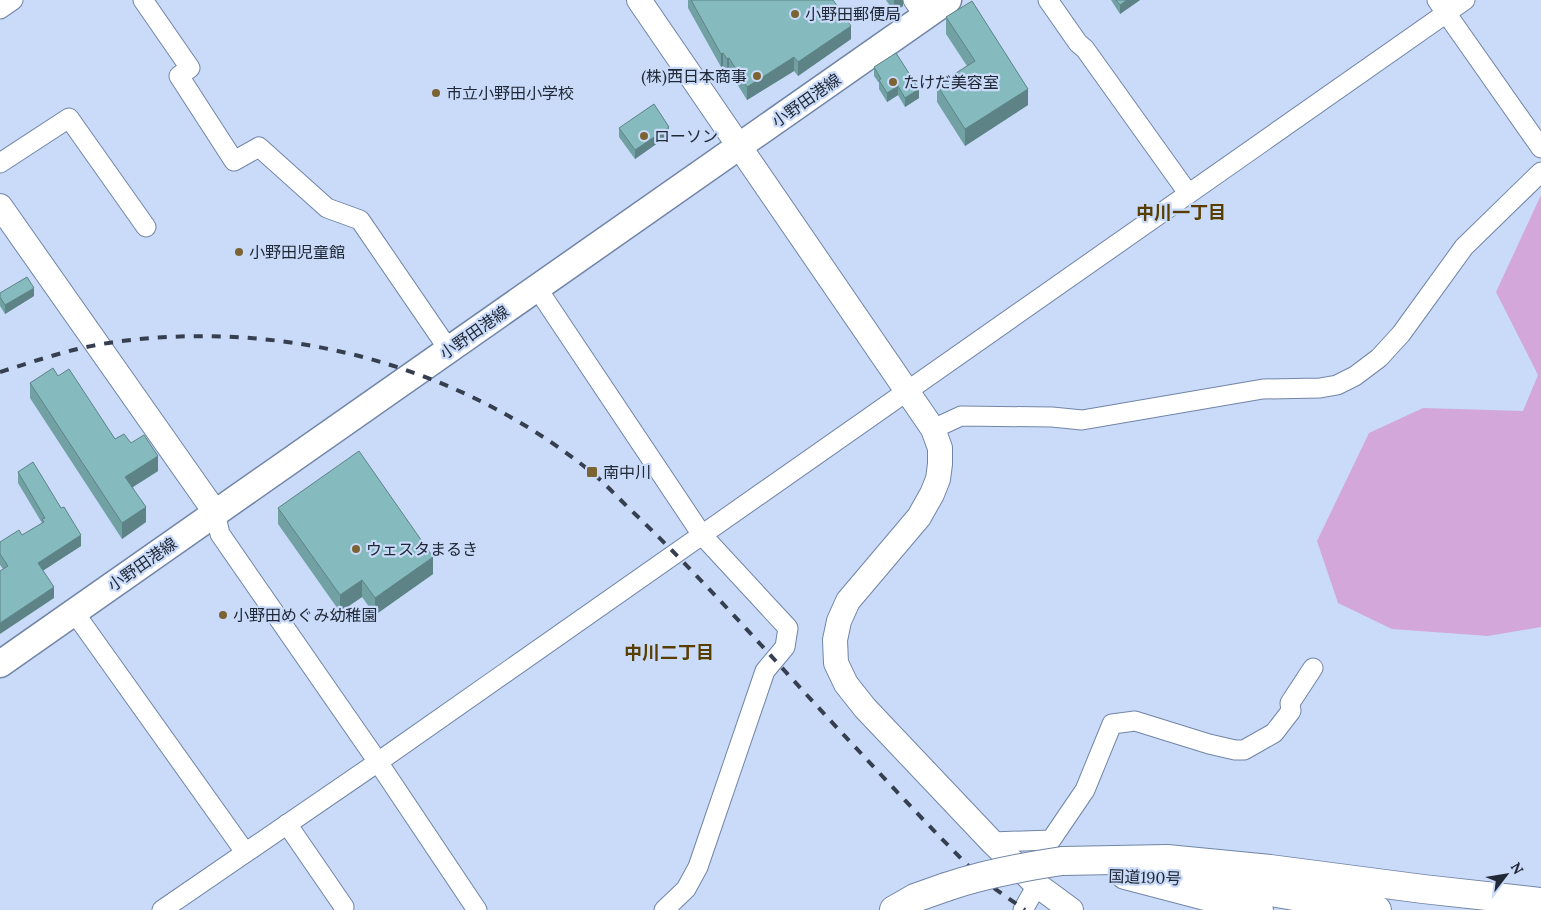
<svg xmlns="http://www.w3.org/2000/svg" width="1541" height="910" font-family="Lora,'Noto Sans JP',serif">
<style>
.green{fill:#d3a7da}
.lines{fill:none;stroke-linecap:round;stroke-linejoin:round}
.minor-casing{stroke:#7185a7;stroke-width:21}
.tertiary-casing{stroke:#7185a7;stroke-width:26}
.secondary-casing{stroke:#7185a7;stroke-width:29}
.trunk-casing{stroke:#7185a7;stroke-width:30}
.minor{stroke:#fff;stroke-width:19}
.tertiary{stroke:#fff;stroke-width:24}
.secondary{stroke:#fff;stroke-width:26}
.trunk{stroke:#fff;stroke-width:28}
.rail{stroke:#363f4f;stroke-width:4;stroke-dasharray:9 9;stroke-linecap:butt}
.trunk-bridge-casing{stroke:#7185a7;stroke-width:30;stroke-linecap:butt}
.trunk-bridge{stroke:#fff;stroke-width:28}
.wall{fill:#72a1a4}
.shaded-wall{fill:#5d8386}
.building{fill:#85bbbf;stroke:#5d8386}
.poi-dot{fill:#7c6334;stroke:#c9dbf9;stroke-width:2}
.labels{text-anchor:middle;stroke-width:4.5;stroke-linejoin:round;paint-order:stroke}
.poi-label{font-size:16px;fill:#212937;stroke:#c9dbf9;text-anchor:start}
.street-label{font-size:16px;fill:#212937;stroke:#c9dbf9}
.neighbourhood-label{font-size:18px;font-weight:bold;fill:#583d00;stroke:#c9dbf9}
</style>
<rect width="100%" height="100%" fill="#c9dbf9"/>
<path class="green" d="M1541,195V627L1488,636L1392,629L1338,603L1317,541L1369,433L1423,408L1523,411L1538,375L1496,292Z"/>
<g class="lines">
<defs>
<g id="minor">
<path d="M143,0L190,68L179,76L234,161L259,147L327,208L360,220L449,350"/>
<path d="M913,0L925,17"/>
<path d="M1048,0L1078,43L1085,49L1188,193"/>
<path d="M1437,0L1541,148"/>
<path d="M0,9L13,0"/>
<path d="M0,163L69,118L146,227"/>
<path d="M537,288L702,535L788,628L785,647L765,671L698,867L686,889L664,910"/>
<path d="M933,429L961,416L1052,417L1082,420L1263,389L1320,388L1337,385L1355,376L1379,358L1401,334L1464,247L1541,172"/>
<path d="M215,512L220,534L378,762L477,910"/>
<path d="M74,612L245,852"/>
<path d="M287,824L344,907"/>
<path d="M992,842L1051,840L1085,790L1112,724L1135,721L1209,744L1235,750H1244L1274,733L1291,711L1290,703L1313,668"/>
<path d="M162,910L378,762L1465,0"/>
<path d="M1023,910L1037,885"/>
</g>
<g id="tertiary">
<path d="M639,0L933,429L940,448V464L938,479L932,494L919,517L848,601L839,621L835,640L836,663L846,684L865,708L992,842L1037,885L1071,910"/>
<path d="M0,206L215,512"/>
</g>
<path id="secondary" d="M0,664L948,0"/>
<g id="trunk">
<path d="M1062,861L1167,859L1270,869L1423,889L1541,902"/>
<path d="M1125,875L1259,910"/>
<path d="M1194,879L1377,910"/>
<path d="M894,910L915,898L946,887"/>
</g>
</defs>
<use href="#minor" class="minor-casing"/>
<use href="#tertiary" class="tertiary-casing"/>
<use href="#secondary" class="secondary-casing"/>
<use href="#trunk" class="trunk-casing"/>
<use href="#minor" class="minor"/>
<use href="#tertiary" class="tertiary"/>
<use href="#secondary" class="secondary"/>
<use href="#trunk" class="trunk"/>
<path class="rail" d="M0,372C38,360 76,347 115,342C283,319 457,364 590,471C606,484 620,500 635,514C707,583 773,659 841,732C874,767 907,803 940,837C953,850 966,864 980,877C994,889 1010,899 1025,910"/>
<defs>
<path id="trunk-bridge" d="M946,887C984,874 1022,867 1062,861"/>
</defs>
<use href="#trunk-bridge" class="trunk-bridge-casing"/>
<use href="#trunk-bridge" class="trunk-bridge"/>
</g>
<g class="wall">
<path d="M688,0H833L851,39L798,76L794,71L747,100L729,71L727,72L723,66L721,67L688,8Z"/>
<path d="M886,0H903V6L894,12Z"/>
<path d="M1111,0H1140L1120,14Z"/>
<path d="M946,17L1028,105L965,146L937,102V85L967,66L946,34Z"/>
<path d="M874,67L919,98L905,107L898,95L887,102L879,89V83L874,76Z"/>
<path d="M619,128L669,135L635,159L619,137Z"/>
<path d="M0,293L34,296L5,314L0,306Z"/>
<path d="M30,383L115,439L131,443L158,471L133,487L146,522L122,539L30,398Z"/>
<path d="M18,472L81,546L43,570L54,598L3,569L0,565V542L22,535L42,523L18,483Z"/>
<path d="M278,508L433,574L375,615L362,597L340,612L278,524Z"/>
</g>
<g class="shaded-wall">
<path d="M894,0H903V6L894,12Z"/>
<path d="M1127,0H1140L1120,14V5Z"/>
<path d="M851,26V39L798,76V62Z"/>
<path d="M723,53V66L721,67V54Z"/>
<path d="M794,57V71L747,100V87Z"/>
<path d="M729,58V71L727,72V59Z"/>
<path d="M898,86V95L887,102V93Z"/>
<path d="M919,89V98L905,107V98Z"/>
<path d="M1028,89V105L965,146V129Z"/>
<path d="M669,127V135L635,159V150Z"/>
<path d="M34,288V296L5,314V305Z"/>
<path d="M158,456V471L125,492V477Z"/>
<path d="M146,507V522L122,539V523Z"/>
<path d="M81,535V546L38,574V563Z"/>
<path d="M433,557V574L375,615V598Z"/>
<path d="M362,580V597L340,612V595Z"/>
<path d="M54,587V598L0,634V623Z"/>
</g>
<g class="building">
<path d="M691,0H833L851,26L798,62L794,57L747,87L729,58L727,59L723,53L721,54Z"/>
<path d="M1116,0H1127L1120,5Z"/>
<path d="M972,1L1028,89L965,129L937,85L975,61L946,17Z"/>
<path d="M896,53L919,89L905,98L898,86L887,93L879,80L881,79L874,67Z"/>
<path d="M654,104L669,127L635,150L619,128Z"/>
<path d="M27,277L34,288L5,305L0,297V293Z"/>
<path d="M53,368L58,376L69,369L115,439L124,434L131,443L144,435L158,456L125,477L146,507L122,523L30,383Z"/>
<path d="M359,451L433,557L375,598L362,580L340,595L278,508Z"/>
<path d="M33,462L61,508L64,507L81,535L38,563L54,587L0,623V571L8,566L0,554V542L19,530L22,535L44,522L42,519L45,518L18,472Z"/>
</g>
<g class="poi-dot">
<circle cx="795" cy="14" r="5"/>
<circle cx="757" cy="76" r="5"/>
<circle cx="893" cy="82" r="5"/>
<circle cx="436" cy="93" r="5"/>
<circle cx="644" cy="136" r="5"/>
<circle cx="239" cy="252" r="5"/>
<rect x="586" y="466" width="12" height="12" rx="2.5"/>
<circle cx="356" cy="549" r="5"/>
<circle cx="223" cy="615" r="5"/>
</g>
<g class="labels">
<g class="poi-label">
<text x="805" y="20">小野田郵便局</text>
<text x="747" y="82" text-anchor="end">(株)西日本商事</text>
<text x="903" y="88">たけだ美容室</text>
<text x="446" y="99">市立小野田小学校</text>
<text x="654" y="142">ローソン</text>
<text x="249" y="258">小野田児童館</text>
<text x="603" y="478">南中川</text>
<text x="366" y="555">ウェスタまるき</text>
<text x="233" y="621">小野田めぐみ幼稚園</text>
</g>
<g class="street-label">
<text transform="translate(806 100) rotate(-35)" y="6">小野田港線</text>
<text transform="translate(474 332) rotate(-35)" y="6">小野田港線</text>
<text transform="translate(142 564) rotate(-35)" y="6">小野田港線</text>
<text transform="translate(1145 877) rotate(2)" y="6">国道190号</text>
</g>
<g class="neighbourhood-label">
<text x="1181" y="219">中川一丁目</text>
<text x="669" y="659">中川二丁目</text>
</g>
</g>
<g transform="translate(1506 875) rotate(59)" stroke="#c9dbf9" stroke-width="4" paint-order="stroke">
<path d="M0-4L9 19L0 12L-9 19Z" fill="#212937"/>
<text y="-8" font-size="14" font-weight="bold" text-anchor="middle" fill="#212937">N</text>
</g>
</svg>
